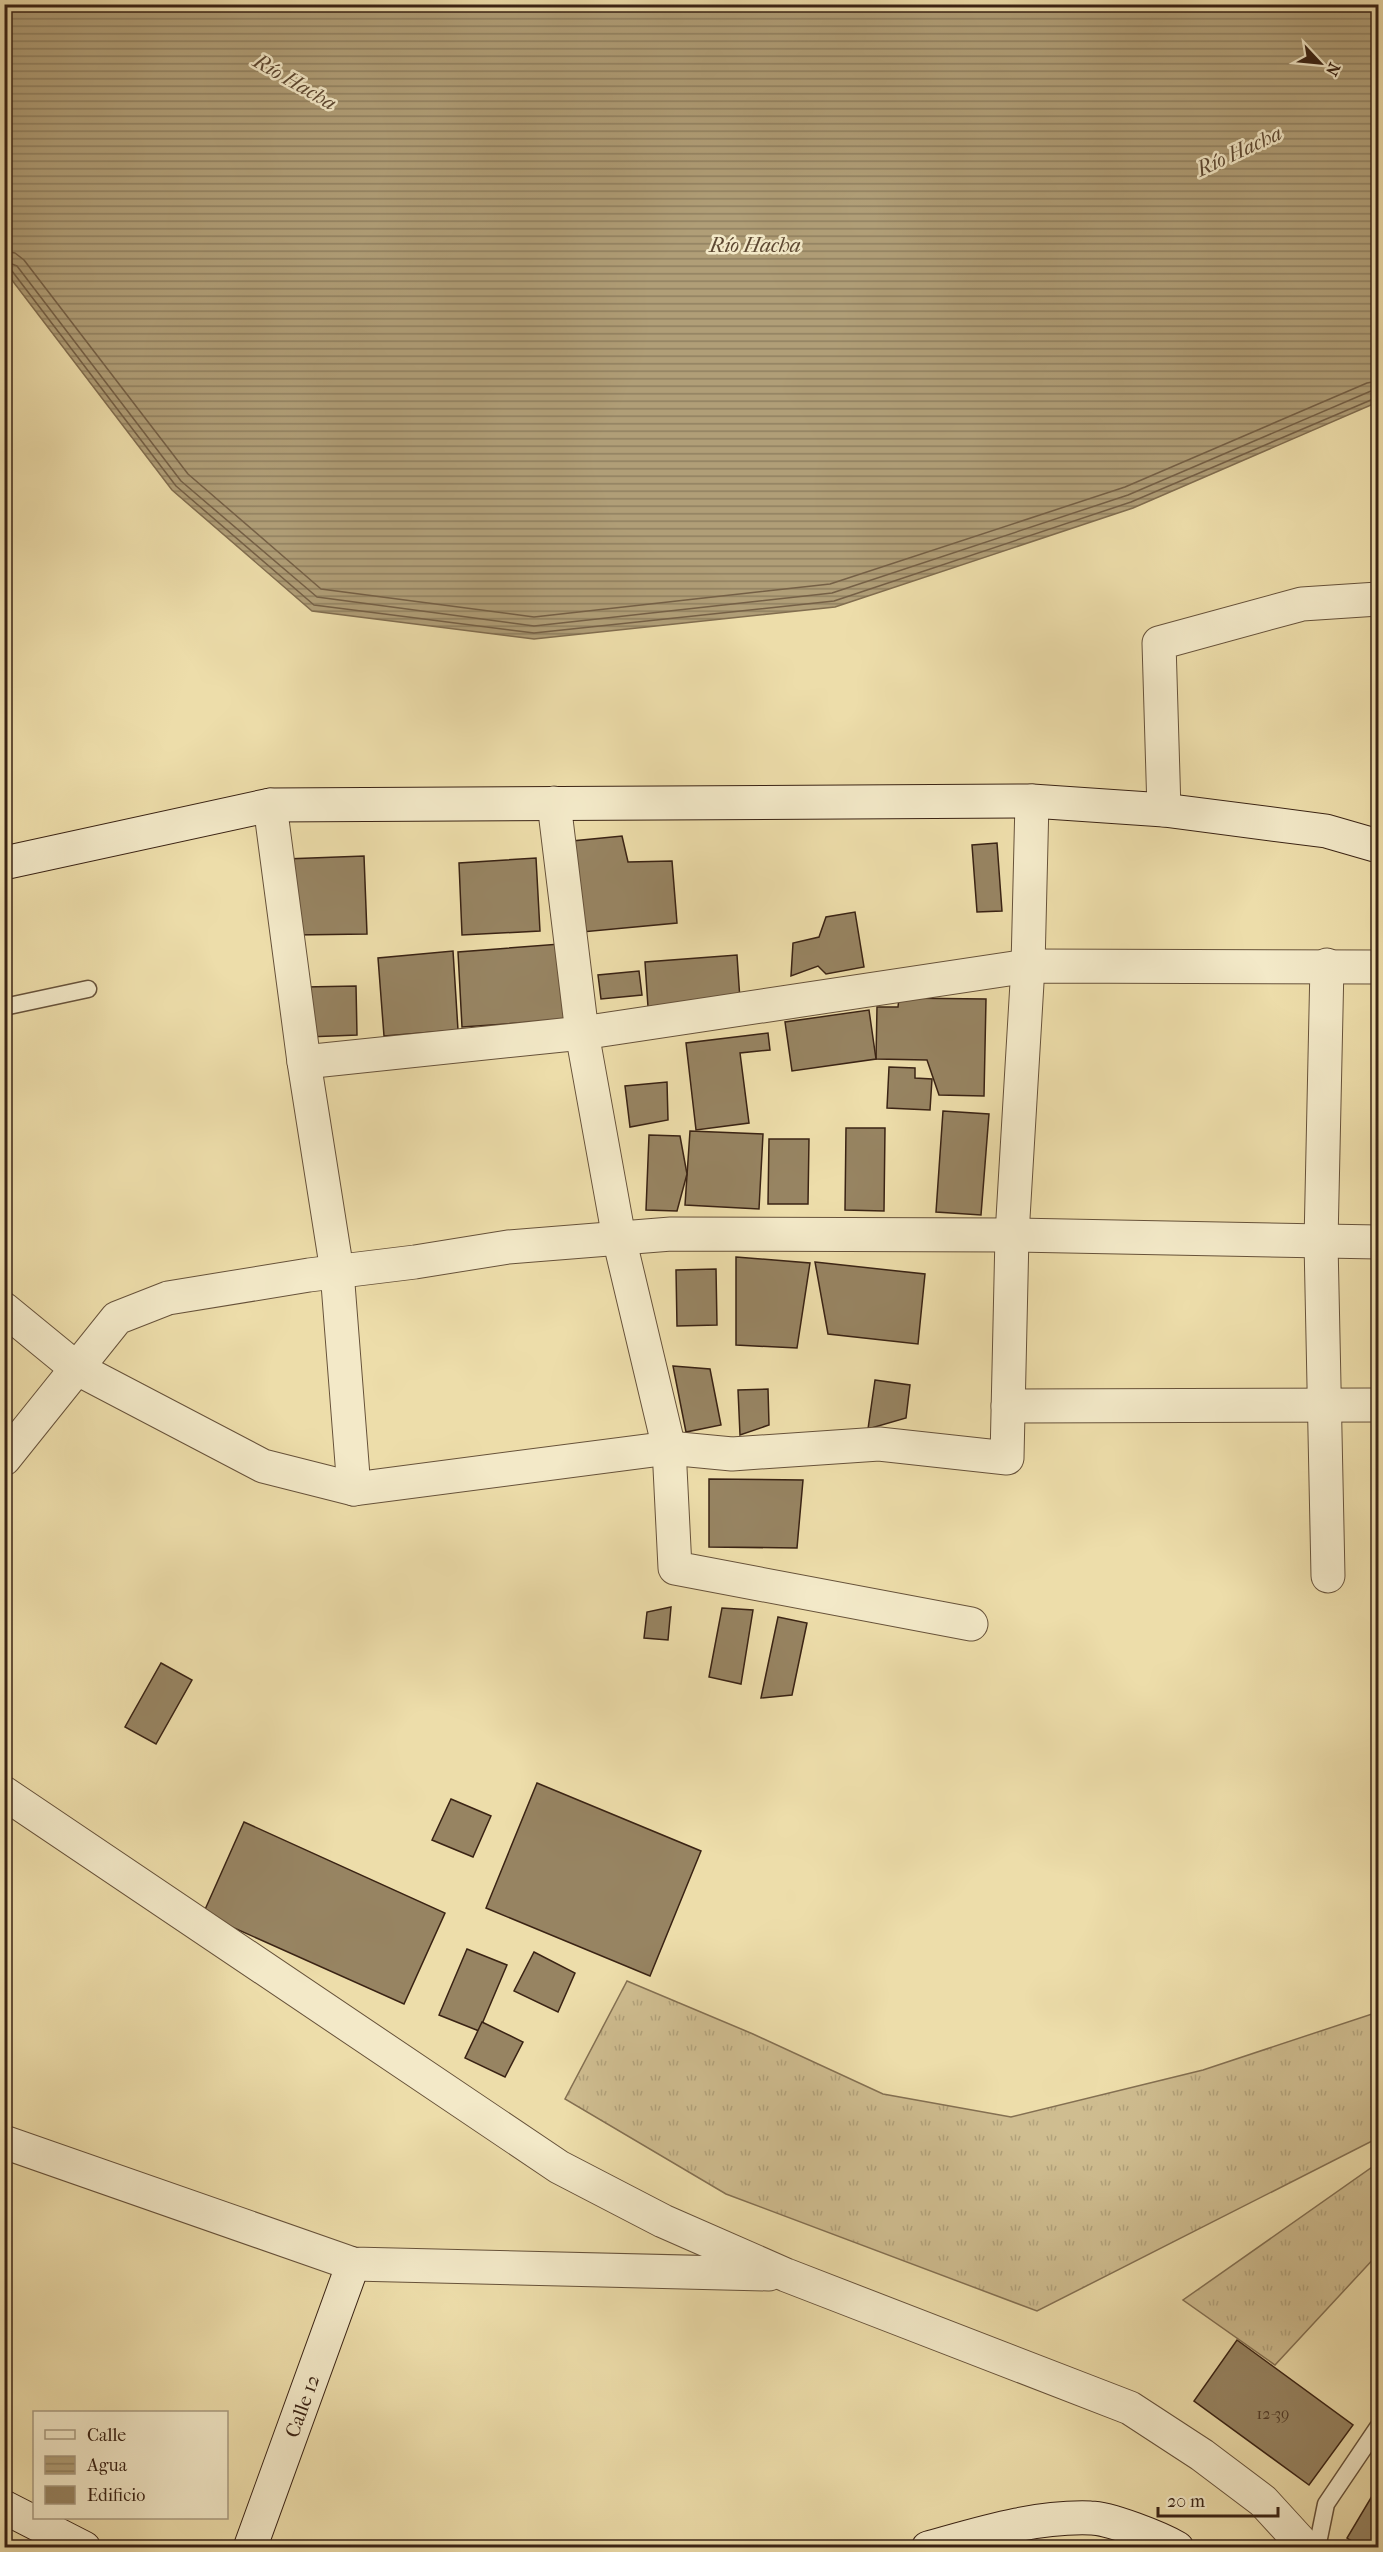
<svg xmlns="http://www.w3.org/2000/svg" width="1383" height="2552" font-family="'IM FELL French Canon',serif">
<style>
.grass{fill:url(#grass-tufts);stroke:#847052;stroke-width:1.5}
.water{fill:url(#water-rules);stroke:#816d4f;stroke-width:1.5}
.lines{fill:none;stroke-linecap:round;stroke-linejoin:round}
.shore{stroke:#756046;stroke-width:1.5}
.building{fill:#978462;stroke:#3a2314;stroke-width:1.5}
.lane-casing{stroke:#67523a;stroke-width:19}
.street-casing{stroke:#67523a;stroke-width:35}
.secondary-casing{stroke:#3a2314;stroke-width:35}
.lane{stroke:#f3e9c8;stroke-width:16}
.street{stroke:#f3e9c8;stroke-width:33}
.secondary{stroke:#f3e9c8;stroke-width:33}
.labels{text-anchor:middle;stroke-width:5;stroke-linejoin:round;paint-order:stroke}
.number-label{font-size:16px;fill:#513b28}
.street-label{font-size:20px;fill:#3a2314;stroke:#f3e9c8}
.water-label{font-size:21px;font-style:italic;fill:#5d4832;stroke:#f3e9c8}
</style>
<defs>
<pattern id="grass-tufts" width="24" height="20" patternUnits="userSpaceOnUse" patternTransform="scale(1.5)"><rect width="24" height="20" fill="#cfbd90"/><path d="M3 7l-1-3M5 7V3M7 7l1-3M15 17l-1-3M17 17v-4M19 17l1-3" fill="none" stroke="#b2a27b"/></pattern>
<pattern id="water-rules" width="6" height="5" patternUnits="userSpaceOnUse" patternTransform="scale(1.5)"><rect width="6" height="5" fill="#b09e77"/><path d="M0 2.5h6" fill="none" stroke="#908060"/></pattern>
</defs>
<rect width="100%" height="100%" fill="#edddaa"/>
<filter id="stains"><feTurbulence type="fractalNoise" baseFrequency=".00333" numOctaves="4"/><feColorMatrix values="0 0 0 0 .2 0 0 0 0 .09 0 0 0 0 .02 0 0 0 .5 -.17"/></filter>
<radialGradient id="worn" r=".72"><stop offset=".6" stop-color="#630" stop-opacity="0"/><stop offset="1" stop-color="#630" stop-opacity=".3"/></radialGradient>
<g class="grass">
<path d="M627,1981L753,2034L883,2094L1011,2117L1203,2070L1378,2012V2138L1037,2311L726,2194L565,2099Z"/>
<path d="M1378,2163V2254L1275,2365L1183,2300Z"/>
</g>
<path class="water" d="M5,4L1378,5V402L1133,508L835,607L534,639L312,611L172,490L5,271Z"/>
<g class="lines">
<g class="shore">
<path d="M4,251L15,253L24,260L188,474L321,589L534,617L830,584L1125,487L1367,383L1378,381"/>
<path d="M4,261L17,266L181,481L317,597L534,626L832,593L1128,495L1371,391L1378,390"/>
<path d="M4,268L12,271L176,486L314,605L534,633L834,601L1131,502L1378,397"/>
</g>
</g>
<g class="building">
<path d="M622,836L628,862L672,861L677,923L582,932L572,841Z"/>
<path d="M997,843L1002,911L977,912L972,845Z"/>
<path d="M364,856L367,934L293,935L285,859Z"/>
<path d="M536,858L540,931L462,935L459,863Z"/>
<path d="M855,912L864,967L826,974L818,966L791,976L793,943L819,937L826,917Z"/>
<path d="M560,944L564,1020L462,1027L458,952Z"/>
<path d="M453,951L458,1030L384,1036L378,958Z"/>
<path d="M737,955L740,1000L648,1007L645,962Z"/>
<path d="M639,971L642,995L601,999L598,975Z"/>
<path d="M356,986L357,1035L307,1037L305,987Z"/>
<path d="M899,998L986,999L984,1096L939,1095L927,1060L876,1059L877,1007H898Z"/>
<path d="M869,1010L876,1059L792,1071L785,1022Z"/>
<path d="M768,1033L770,1050L740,1053L749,1123L696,1130L686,1043Z"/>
<path d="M889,1067L915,1068V1078L932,1079L930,1110L887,1108Z"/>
<path d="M667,1082L668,1120L630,1127L625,1086Z"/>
<path d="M943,1111L989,1114L981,1215L936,1212Z"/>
<path d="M846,1128H885L884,1211L845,1210Z"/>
<path d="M690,1131L763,1134L759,1209L685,1205Z"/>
<path d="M649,1135L680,1136L687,1174L677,1211L646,1210Z"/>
<path d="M769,1139H809L808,1204H768Z"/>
<path d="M736,1257L810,1263L797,1348L736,1345Z"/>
<path d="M815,1262L925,1274L918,1344L828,1334Z"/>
<path d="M716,1269L717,1325L677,1326L676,1270Z"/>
<path d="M673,1366L710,1369L721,1425L686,1432Z"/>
<path d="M875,1380L910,1385L906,1418L868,1429Z"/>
<path d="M768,1389L769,1425L740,1435L738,1390Z"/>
<path d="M709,1479L803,1480L797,1548L709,1547Z"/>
<path d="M671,1607L668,1640L644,1638L647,1612Z"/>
<path d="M722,1608L753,1610L741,1684L709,1677Z"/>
<path d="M778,1617L807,1623L792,1695L761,1698Z"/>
<path d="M161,1663L192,1680L156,1744L125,1727Z"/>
<path d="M537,1783L701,1851L650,1976L486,1908Z"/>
<path d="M451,1799L491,1816L473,1857L432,1840Z"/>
<path d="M244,1822L445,1913L404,2004L203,1914Z"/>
<path d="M467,1949L507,1965L479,2031L439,2015Z"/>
<path d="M534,1952L575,1973L558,2012L514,1991Z"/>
<path d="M482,2022L523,2042L505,2077L465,2058Z"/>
<path d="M1237,2340L1353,2425L1309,2485L1194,2401Z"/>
<path d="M1378,2486V2548H1362L1347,2538Z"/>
</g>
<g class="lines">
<defs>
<g id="lane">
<path d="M4,1007L88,989"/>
<path d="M1317,2548L1326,2504L1378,2427"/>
</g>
<g id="street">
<path d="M554,803L582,1033L619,1238L669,1448L675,1568L971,1624"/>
<path d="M270,805L304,1062L337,1271L354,1489"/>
<path d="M1164,810L1159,643L1302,604L1378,599"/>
<path d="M1327,965L1321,1242L1328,1576"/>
<path d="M304,1062L582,1033L1028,966L1378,967"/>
<path d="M4,1309L76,1368L263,1466L354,1489L669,1448L732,1454L879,1444L1007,1458L1012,1235L1028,966L1032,801"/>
<path d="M1008,1406L1378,1405"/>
<path d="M4,1459L117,1318L168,1298L309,1275L415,1262L508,1247L671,1234L1012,1235L1378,1242"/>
<path d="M4,1793L559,2167L663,2221L786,2275L1130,2408L1202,2455L1263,2501L1306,2548"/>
<path d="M4,2142L353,2264L769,2274"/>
</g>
<g id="secondary">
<path d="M4,863L270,805L1032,801L1164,810L1326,831L1378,846"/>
<path d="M4,2507L84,2548"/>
<path d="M250,2548L353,2264"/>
<path d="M928,2548C982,2533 1035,2516 1091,2518C1109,2518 1160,2538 1177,2548"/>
</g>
</defs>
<use href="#lane" class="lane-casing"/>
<use href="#street" class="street-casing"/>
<use href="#secondary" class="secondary-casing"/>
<use href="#lane" class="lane"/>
<use href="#street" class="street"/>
<use href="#secondary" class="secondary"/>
</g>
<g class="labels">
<g class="number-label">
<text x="1273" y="2419">12-39</text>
</g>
<g class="street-label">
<text transform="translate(302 2406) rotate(-70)" y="7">Calle 12</text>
</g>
<g class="water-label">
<text transform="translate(295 82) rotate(30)" y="7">Río Hacha</text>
<text transform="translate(1239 151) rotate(-25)" y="7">Río Hacha</text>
<text x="755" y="252">Río Hacha</text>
</g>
</g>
<rect width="1383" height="2552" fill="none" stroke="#edddaa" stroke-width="24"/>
<rect x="6" y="6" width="1371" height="2540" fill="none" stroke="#3a2314" stroke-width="3"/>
<rect x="12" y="12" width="1359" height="2528" fill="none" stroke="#3a2314" stroke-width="1.5"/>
<rect x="33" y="2411" width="195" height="108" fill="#f3e9c8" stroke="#a99a80" stroke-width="1.5"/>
<rect x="45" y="2430" width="30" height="9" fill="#f3e9c8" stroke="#a99a80" stroke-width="1.5"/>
<text x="87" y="2441" font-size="18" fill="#3a2314">Calle</text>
<rect x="45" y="2456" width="30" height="18" fill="url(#water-rules)" stroke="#a99a80" stroke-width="1.5"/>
<text x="87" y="2471" font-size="18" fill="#3a2314">Agua</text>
<rect x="45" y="2486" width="30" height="18" fill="#978462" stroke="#a99a80" stroke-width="1.5"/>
<text x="87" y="2501" font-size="18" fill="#3a2314">Edificio</text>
<g transform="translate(1320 63) rotate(116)" stroke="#f3e9c8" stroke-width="4.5" paint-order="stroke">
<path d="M0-4.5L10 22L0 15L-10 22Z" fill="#3a2314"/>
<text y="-9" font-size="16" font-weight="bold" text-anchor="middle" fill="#3a2314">N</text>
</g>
<path d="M1158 2507v9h120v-9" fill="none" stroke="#3a2314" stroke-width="3"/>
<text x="1167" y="2507" font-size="18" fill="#3a2314" stroke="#f3e9c8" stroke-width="4.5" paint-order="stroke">20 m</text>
<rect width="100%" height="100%" filter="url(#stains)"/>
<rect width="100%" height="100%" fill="url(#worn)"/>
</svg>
